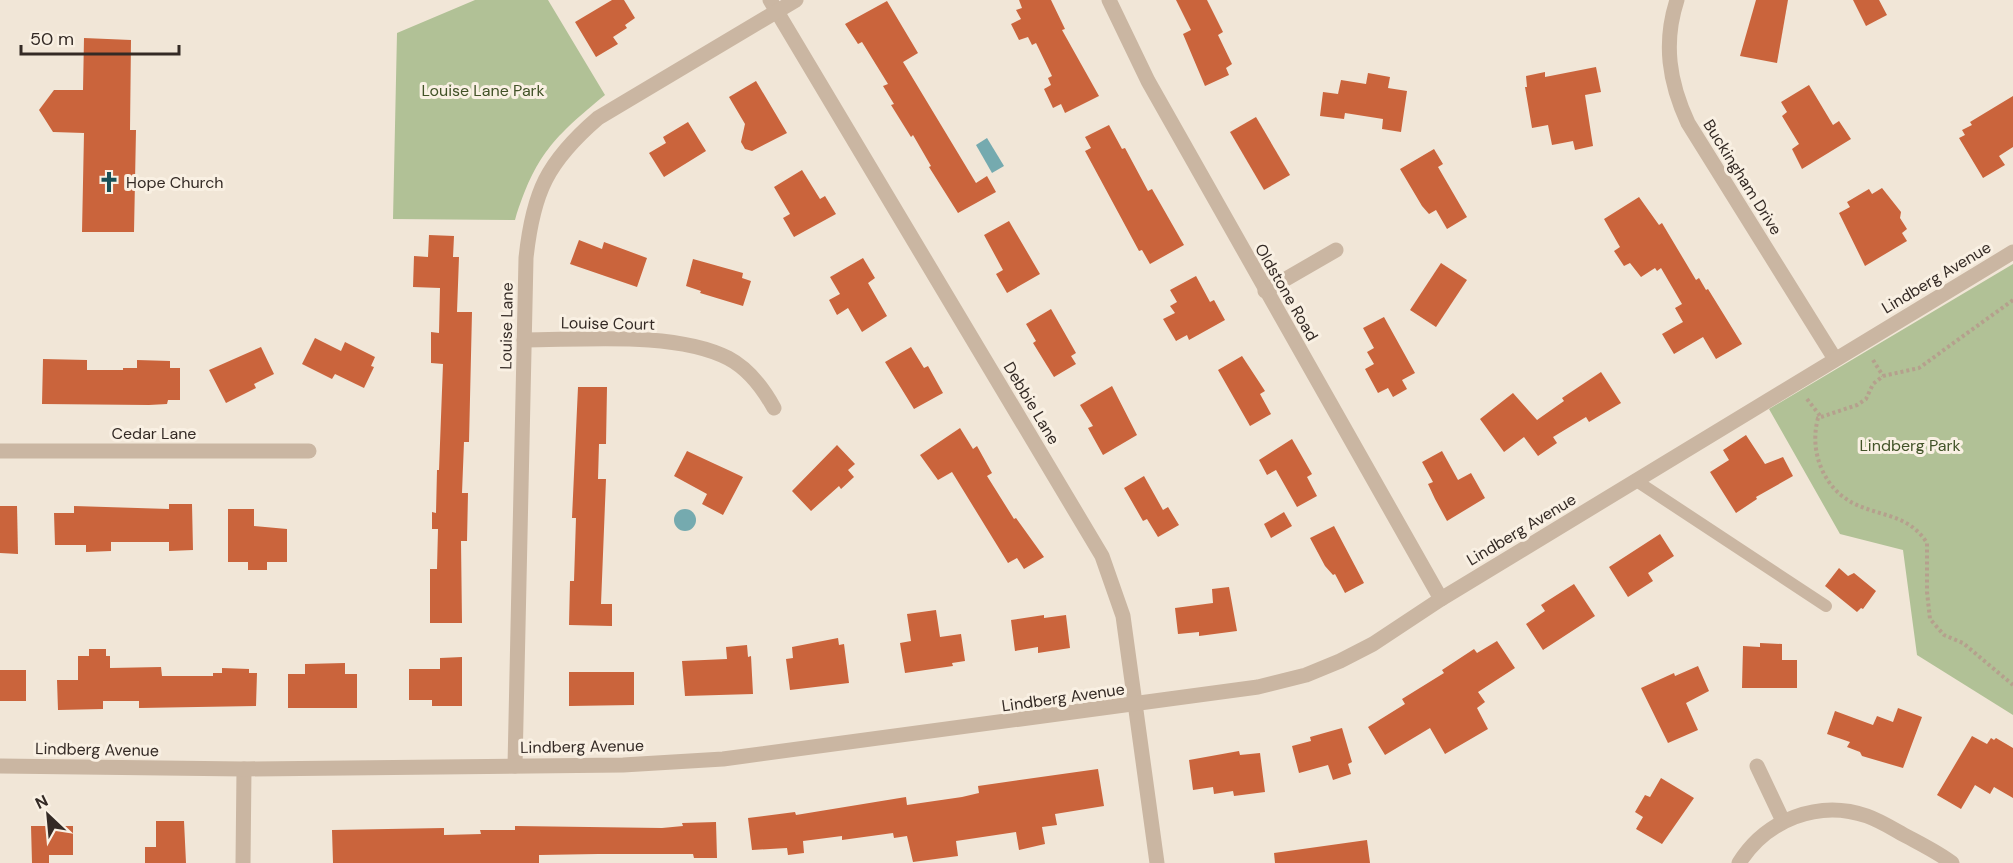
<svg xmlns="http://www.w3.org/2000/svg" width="2013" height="863" font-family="'DM Sans',sans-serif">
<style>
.green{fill:#b1c196}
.water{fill:#75aaaf}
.building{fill:#ca643c}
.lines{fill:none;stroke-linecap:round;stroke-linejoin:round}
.path{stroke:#b5a08d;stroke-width:4;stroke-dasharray:3 3;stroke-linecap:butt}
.service{stroke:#cab6a2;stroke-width:12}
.minor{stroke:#cab6a2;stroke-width:15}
.tertiary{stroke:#cab6a2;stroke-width:15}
.labels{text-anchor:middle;stroke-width:6;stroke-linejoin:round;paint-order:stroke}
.park-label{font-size:16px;fill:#425328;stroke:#f9f0e3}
.street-label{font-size:16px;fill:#342a25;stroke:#f9f0e3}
.poi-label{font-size:16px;fill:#342a25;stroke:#f9f0e3;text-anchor:start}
</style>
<rect width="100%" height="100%" fill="#f1e6d7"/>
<g class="green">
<path d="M475,0H548L605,95C554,137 535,155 515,220L393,219L397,33Z"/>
<path d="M2013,264V715L1917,655L1903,550L1840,534L1769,409Z"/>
</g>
<g class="water">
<path d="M987,138L1004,166L992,173L976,145Z"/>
<circle cx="685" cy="520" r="11"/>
</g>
<g class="building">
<path d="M612,0H624L635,18L625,25L627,28L613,37L618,44L596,57L575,22Z"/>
<path d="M1019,0H1051L1065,29L1062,30L1099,96L1065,113L1061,104L1053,108L1044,89L1051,85L1048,78L1052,76L1036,43L1032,45L1028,37L1019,40L1011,24L1021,19L1016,10L1022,8Z"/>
<path d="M1176,0H1207L1223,32L1218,35L1232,64L1226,68L1229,75L1205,86L1183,34L1191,30Z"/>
<path d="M1756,0H1788L1777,63L1740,56Z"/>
<path d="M1853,0H1879L1887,15L1866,26Z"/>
<path d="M887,1L918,53L903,62L976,183L987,176L996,192L958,213L929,167L931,166L913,135L911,137L891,105L894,104L883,86L888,84L862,42L858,44L845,24Z"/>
<path d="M84,38L131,40L130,130H136L134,232H82L84,133L53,132L39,110L54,90H83Z"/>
<path d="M1596,67L1601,92L1585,95L1593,146L1575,150L1573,141L1552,145L1548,125L1532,128L1525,87H1527L1526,76L1545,72V77Z"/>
<path d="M1368,73L1390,77L1388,88L1407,91L1401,132L1382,129L1383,119L1345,113L1344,119L1320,116L1323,92L1338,94L1341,80L1366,84Z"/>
<path d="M756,81L787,133L752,151L745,149L741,142L745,124L729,97Z"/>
<path d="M1809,85L1833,125L1839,121L1851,139L1802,169L1792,149L1799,144L1782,116L1787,112L1781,102Z"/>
<path d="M2013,96V147L1999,156L2005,165L1983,178L1959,138L1965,135L1962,130L1972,125L1970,122Z"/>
<path d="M1256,117L1290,175L1264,190L1230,132Z"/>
<path d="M688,122L706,151L664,177L649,153L666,143L663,137Z"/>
<path d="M1109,125L1122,149L1125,148L1148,191L1152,189L1184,245L1150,264L1142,250L1139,251L1085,151L1091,148L1085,137Z"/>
<path d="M1434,149L1443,164L1438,167L1467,217L1447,229L1436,210L1429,214L1422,206L1400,169Z"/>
<path d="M802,170L820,199L825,196L836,214L794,237L783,218L790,214L774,187Z"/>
<path d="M1882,188L1901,212L1900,218L1907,229L1902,233L1907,241L1865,266L1839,213L1850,207L1847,202L1869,189L1872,194Z"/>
<path d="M1639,197L1659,225L1662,223L1696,280L1699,278L1706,290L1708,289L1742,344L1716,359L1703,337L1674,354L1662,334L1683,322L1675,308L1682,304L1661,268L1657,271L1655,268L1641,277L1630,263L1624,266L1614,251L1620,247L1604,219Z"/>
<path d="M1009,221L1040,274L1007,293L996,274L1003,270L984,235Z"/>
<path d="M429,235L454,236L453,257H459L457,312H472L469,442H464L462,493H468L467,541H461L462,623H430V569H437L438,529H432V512L436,513L437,470H439L443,364L431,363V332L439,333L440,288L413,287L414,256L428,257Z"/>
<path d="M579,240L602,249L604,242L647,258L637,287L570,264Z"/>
<path d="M863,258L875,278L868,283L887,316L862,332L848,308L837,315L829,300L840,294L830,277Z"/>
<path d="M693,259L743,273L742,278L751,281L743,306L700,293L701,291L686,286Z"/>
<path d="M1441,263L1467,280L1436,327L1410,310Z"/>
<path d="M1196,276L1210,302L1214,300L1225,320L1189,340L1187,335L1176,341L1163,319L1175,313L1170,306L1177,302L1170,290Z"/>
<path d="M1051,309L1076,353L1071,356L1076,364L1054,377L1033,343L1036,341L1026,324Z"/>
<path d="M1384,317L1415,373L1402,380L1407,389L1393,397L1388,388L1378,393L1365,369L1374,364L1367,352L1374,348L1363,328Z"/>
<path d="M315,338L341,351L345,342L375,357L371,366L374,367L364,388L335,374L332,379L302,364Z"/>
<path d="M261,347L274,374L254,384L256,388L226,403L209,370Z"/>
<path d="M911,347L924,368L928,366L943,393L914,409L885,362Z"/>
<path d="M1242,356L1265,391L1260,394L1271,414L1250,426L1218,370Z"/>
<path d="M43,359L87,360V370H123V368H137V360L170,361V368H180V400H168L167,404L149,405L42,404Z"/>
<path d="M1601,372L1621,403L1589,422L1586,417L1553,437L1557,443L1538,456L1524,437L1504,452L1480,419L1513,393L1537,420L1564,401L1562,398Z"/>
<path d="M1112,386L1137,435L1103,455L1088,428L1093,426L1080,405Z"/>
<path d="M578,387H607L606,444H599L598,479H606L601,604H612V626L569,625L570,581H574L576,518H572Z"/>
<path d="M960,428L973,449L977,446L992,473L987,476L1014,519L1016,518L1044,557L1024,569L1017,558L1008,563L952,472L938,480L920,455Z"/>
<path d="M1746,435L1765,464L1783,457L1793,476L1756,497L1757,499L1736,513L1710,472L1729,460L1723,450Z"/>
<path d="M1292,439L1312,474L1307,477L1317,496L1297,507L1276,470L1267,475L1259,460Z"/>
<path d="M837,445L855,464L848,470L854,477L841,489L839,486L811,511L792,491Z"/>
<path d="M687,451L743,477L723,515L702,504L707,494L674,476Z"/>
<path d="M1442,451L1458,480L1471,473L1485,498L1447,521L1435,499L1428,484L1433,482L1422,462Z"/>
<path d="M1144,476L1163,510L1168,507L1179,525L1158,537L1147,519L1143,521L1124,488Z"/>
<path d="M169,504H192L193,550L169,551V542H111V551L86,552V545H55L54,513H74V506L169,509Z"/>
<path d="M0,506H17L18,554L0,553Z"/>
<path d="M228,509H254V526L287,529V562H267V570H248V562H228Z"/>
<path d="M1284,512L1292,526L1271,538L1264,524Z"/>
<path d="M1334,526L1364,583L1345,593L1335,574L1333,575L1325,566L1310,538Z"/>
<path d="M1660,534L1674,556L1648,573L1653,581L1628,597L1609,567Z"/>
<path d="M1839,568L1848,576L1854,573L1876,591L1863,609L1861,608L1857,612L1825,586Z"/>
<path d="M1574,584L1595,616L1543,650L1526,624L1545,611L1541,605Z"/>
<path d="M1229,587L1237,631L1199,636V632L1178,634L1175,608L1213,603L1212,589Z"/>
<path d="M936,610L940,637L961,634L965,661L952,663L953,666L905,673L900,643L911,641L907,614Z"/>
<path d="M1044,615V618L1066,615L1070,648L1038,653V647L1015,651L1011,620Z"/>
<path d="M838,638L839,645L844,644L849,683L790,690L786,659L793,658L792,647Z"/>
<path d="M1497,641L1515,668L1478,692L1485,702L1477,708L1488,729L1445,754L1430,728L1385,755L1368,727L1405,704L1402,699L1444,673L1442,670L1474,649L1477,653Z"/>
<path d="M1760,643L1782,644V660H1797V688H1742L1743,646L1760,647Z"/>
<path d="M747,645L748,657L751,656L753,694L685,696L682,661L727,659L726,647Z"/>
<path d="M89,649H106V656H110V668L161,667L162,676H213V673H222V668L249,669V673H257L256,706L139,708V701H103V709L58,710L57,680H78V656H89Z"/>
<path d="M462,657V706H432V700H409V669H440V658Z"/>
<path d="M345,663V674H357V708H288V674H305V664Z"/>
<path d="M1698,666L1709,691L1686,703L1698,730L1668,743L1641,688L1674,673L1675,676Z"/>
<rect x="0" y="670" width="26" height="31"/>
<path d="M569,672H634V705L569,706Z"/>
<path d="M1898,708L1922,717L1903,768L1862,756L1860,752L1847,747L1850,742L1827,734L1835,711L1873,725L1877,716L1893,722Z"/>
<path d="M1342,728L1352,762L1348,764L1351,774L1333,780L1328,765L1299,773L1292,746L1311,741L1310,737Z"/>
<path d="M1972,736L1987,744L1991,738L1994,740L1996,738L2013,748V798L1994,787L1990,794L1975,785L1961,809L1937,795Z"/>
<path d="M1239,751L1240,755L1260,753L1265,792L1234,796L1233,791L1214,794L1213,787L1193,790L1189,760Z"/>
<path d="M1098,769L1104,806L1055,814L1057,825L1042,827L1045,844L1019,850L1016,832L956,841L958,856L913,862L907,836L894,838L893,833L842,840V836L803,841L804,853L788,855L787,848L752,850L748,818L795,812L796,815L906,797L907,805L962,797L979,793L978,786Z"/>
<path d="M1661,778L1694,798L1662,844L1636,829L1643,817L1635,812L1645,795L1650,797Z"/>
<path d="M156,821H184L186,863H145V847H156Z"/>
<path d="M716,822L717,858H694L693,854H598L539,855V863H333L332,830L444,828V835L481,834L480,830H515V826L662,828L683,826L682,823Z"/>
<path d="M31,826H73V855H49V863H32Z"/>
<path d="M1367,840L1370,863H1275L1274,853Z"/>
</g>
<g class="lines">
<g class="path">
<path d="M2013,300L1919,368L1883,376L1873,384L1866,399L1857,405L1818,418C1813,437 1815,455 1823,472C1850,525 1901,501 1927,543V592L1930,619L1944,635L1963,643L2013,685"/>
<path d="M1873,360L1883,376"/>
<path d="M1807,399L1821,417"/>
</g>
<path class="service" d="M1635,480L1826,606"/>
<g class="minor">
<path d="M770,0L1102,556L1123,616L1157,863"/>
<path d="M1109,0L1148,81L1441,599"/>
<path d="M1677,0C1663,43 1669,82 1688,123L1835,359"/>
<path d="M1265,291L1336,250"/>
<path d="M524,340C583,340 675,331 728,358C749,369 763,388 774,408"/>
<path d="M0,451H309"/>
<path d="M515,766L526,258C533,192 547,162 598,118L796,0"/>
<path d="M1757,766L1783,821"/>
<path d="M243,863L244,769"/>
<path d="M1739,863C1766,820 1818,799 1867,816C1881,821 1895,830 1908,837C1923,845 1939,853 1952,863"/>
</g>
<path class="tertiary" d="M0,766L244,769L623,765L723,759L1258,687L1306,675L1340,661L1373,644L1441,599L2013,252"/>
</g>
<defs>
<symbol id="church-bare" viewBox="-9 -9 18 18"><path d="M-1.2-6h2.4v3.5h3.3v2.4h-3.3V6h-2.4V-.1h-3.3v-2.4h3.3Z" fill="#1a5056" stroke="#f9f0e3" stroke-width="2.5" paint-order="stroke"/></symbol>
</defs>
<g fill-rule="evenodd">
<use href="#church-bare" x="94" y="167" width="30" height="30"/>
</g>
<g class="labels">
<g class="park-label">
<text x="483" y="96">Louise Lane Park</text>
<text x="1910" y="451">Lindberg Park</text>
</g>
<g class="street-label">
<text transform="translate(1743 177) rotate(58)" y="6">Buckingham Drive</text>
<text transform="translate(1936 277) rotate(-31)" y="6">Lindberg Avenue</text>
<text transform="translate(1287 292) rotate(60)" y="6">Oldstone Road</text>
<text transform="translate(608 323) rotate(1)" y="6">Louise Court</text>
<text transform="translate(506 326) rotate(-89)" y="6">Louise Lane</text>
<text transform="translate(1032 403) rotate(59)" y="6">Debbie Lane</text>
<text x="154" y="439">Cedar Lane</text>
<text transform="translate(1521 529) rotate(-31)" y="6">Lindberg Avenue</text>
<text transform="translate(1063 697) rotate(-8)" y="6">Lindberg Avenue</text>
<text transform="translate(582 746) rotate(-1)" y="6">Lindberg Avenue</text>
<text transform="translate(97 749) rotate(1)" y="6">Lindberg Avenue</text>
</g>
<g class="poi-label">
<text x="126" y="188">Hope Church</text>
</g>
</g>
<g transform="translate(48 815) rotate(334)" stroke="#f9f0e3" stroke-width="4.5" paint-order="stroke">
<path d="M0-4.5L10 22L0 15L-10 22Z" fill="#342a25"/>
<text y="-9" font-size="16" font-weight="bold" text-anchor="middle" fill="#342a25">N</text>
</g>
<path d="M21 45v9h158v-9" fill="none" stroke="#342a25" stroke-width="3"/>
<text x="30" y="45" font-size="18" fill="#342a25" stroke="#f9f0e3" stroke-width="4.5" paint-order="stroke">50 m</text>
</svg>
